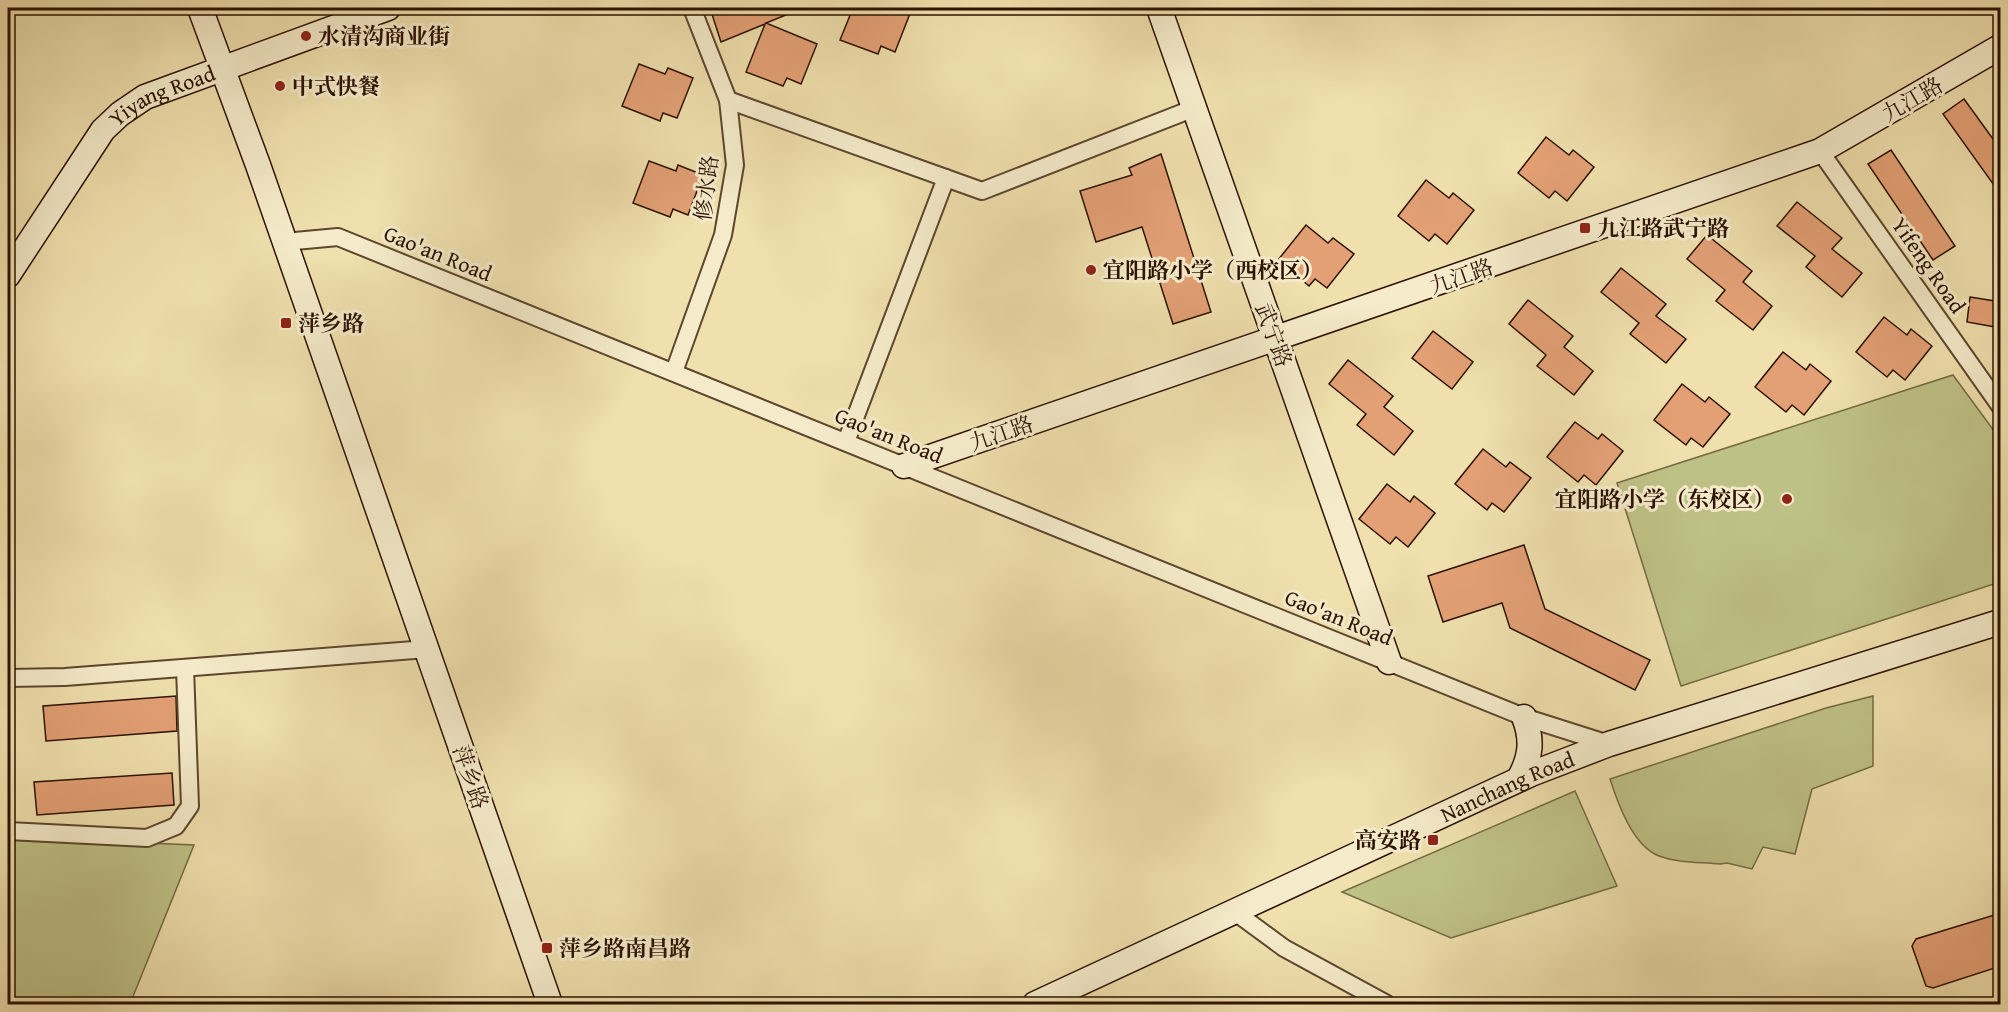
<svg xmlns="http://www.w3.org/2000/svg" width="2008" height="1012" font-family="'Gentium Book Plus','Noto Serif SC',serif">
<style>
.green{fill:#bec186;stroke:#756a44;stroke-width:1.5}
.building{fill:#e3a075;stroke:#2c1203;stroke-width:1.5}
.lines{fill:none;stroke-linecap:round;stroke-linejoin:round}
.street-casing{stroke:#5d462e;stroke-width:20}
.secondary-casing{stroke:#2c1203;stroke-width:27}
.street{stroke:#f5ebca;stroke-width:16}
.secondary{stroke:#f5ebca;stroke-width:24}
.poi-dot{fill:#8f2418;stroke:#f5ebca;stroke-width:2}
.labels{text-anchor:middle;stroke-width:6;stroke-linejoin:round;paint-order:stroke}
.poi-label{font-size:22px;font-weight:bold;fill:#2c1203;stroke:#f5ebca;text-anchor:start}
.street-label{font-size:22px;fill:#2c1203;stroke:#f5ebca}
</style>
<rect width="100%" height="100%" fill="#efe0ad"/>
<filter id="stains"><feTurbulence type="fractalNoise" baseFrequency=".00333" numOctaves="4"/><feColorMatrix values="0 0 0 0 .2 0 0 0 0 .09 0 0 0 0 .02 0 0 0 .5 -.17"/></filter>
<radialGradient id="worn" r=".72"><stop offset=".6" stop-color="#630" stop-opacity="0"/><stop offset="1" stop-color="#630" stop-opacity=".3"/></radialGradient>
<g class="green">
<path d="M1953,375L2000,439V582L1681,686L1617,483Z"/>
<path d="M1873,696V766L1812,789L1795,854L1763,847L1752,869L1727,863L1720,864C1701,862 1677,863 1659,856C1633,846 1618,804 1610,779L1826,708Z"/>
<path d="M1575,791L1617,886L1451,938L1342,892Z"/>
<path d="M8,837L194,845L130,1004H8Z"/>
</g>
<g class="building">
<path d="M710,8H803L766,23L817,44L801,84L787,78L783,86L746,72L765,24L721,42Z"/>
<path d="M853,8H901L911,11L895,52L881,46L878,54L840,40Z"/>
<path d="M639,64L665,74L668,68L693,78L677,118L663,113L660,121L622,106Z"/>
<path d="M1964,99L2001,150V195L1943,114Z"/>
<path d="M1546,137L1569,155L1573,150L1594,167L1567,201L1555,191L1549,198L1518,173Z"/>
<path d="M1891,150L1955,246L1933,260L1868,164Z"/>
<path d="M1161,154L1211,312L1173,324L1142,227L1096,242L1080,191L1132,175L1129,168Z"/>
<path d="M649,161L676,171L678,165L703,175L688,215L673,209L670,217L633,203Z"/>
<path d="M1426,180L1449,198L1453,193L1474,210L1447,244L1435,234L1429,241L1398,216Z"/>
<path d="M1797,202L1842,238L1832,249L1862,273L1842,297L1806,267L1815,256L1777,226Z"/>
<path d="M1306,225L1328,243L1333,238L1354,254L1327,288L1315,279L1309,286L1278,260Z"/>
<path d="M1707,235L1752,271L1743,282L1772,306L1753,330L1716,301L1725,290L1687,259Z"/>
<path d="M1621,268L1666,304L1656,316L1686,339L1666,363L1630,334L1639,323L1601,292Z"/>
<path d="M1970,297L2001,302V328L1967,322Z"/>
<path d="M1528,300L1573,336L1564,347L1593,371L1574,395L1537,366L1546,355L1509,324Z"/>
<path d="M1884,317L1907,335L1911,329L1932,346L1905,380L1893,370L1887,377L1856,352Z"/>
<path d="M1433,331L1473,362L1452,389L1412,358Z"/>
<path d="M1783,352L1806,370L1810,364L1831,381L1804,415L1792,405L1786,412L1755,387Z"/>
<path d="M1348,360L1393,396L1384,407L1413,431L1394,455L1357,425L1366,414L1329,384Z"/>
<path d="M1682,384L1705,402L1709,397L1730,414L1703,447L1691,438L1686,445L1654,420Z"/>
<path d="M1575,422L1598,439L1602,434L1623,451L1596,485L1584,475L1578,482L1547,457Z"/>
<path d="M1483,449L1506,467L1510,462L1531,478L1504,512L1492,503L1487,510L1455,484Z"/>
<path d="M1387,484L1410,502L1414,496L1435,513L1408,547L1396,537L1390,544L1359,519Z"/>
<path d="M1524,545L1545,609L1650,660L1635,690L1510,628L1502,603L1443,622L1428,576Z"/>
<path d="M176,696L177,731L46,741L43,706Z"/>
<path d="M172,773L174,805L37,815L34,782Z"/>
<path d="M2001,913V966L1933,988L1926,986L1912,946L1916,939Z"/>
</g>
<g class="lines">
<defs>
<g id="street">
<path d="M728,100L982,191L1192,109"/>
<path d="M1820,151L2000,406"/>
<path d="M284,242L338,237L1524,717L1609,744"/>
<path d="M674,372L723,235L735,165L728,100L692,8"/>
<path d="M846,442L946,178"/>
<path d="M8,678L65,677L427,649"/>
<path d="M8,831L147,838L176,826L190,806L185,668"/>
<path d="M1235,912L1284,948L1387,1004"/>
</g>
<g id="secondary">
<path d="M200,8L258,165L550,1004"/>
<path d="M1159,8L1389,662"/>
<path id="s1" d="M8,275L103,130L120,114L145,97L388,8"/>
<path d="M904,466L1820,151L2000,47"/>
<path d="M1519,779C1531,757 1533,740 1524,717"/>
<path id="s2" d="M1035,1004L1531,774L1609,744L2000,622"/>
</g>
</defs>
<use href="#street" class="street-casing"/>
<use href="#secondary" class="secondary-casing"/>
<use href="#street" class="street"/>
<use href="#secondary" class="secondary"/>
</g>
<g class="poi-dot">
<circle cx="306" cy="36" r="6"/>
<circle cx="280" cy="86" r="6"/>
<rect x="1579" y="222" width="12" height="12" rx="3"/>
<circle cx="1091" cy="270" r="6"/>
<rect x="280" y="317" width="12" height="12" rx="3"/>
<circle cx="1787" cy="499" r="6"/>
<rect x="1427" y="834" width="12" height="12" rx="3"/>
<rect x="541" y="942" width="12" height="12" rx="3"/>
</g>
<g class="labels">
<g class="poi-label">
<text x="318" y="44">水清沟商业街</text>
<text x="292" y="94">中式快餐</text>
<text x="1597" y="236">九江路武宁路</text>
<text x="1103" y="278">宜阳路小学（西校区）</text>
<text x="298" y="331">萍乡路</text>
<text x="1775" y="507" text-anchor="end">宜阳路小学（东校区）</text>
<text x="1421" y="848" text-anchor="end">高安路</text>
<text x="559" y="956">萍乡路南昌路</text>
</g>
<g class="street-label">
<text dy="8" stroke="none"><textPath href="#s1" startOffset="243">Yiyang Road</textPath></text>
<text transform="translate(1912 99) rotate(-30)" y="8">九江路</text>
<text transform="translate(706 188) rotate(-83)" y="8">修水路</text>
<text transform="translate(438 253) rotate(22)" y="8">Gao'an Road</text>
<text transform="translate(1929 265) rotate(55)" y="8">Yifeng Road</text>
<text transform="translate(1461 276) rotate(-19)" y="8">九江路</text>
<text transform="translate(1274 335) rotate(70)" y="8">武宁路</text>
<text transform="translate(1001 433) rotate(-19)" y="8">九江路</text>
<text transform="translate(889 435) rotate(22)" y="8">Gao'an Road</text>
<text transform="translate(1339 617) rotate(22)" y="8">Gao'an Road</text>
<text transform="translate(471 777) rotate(71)" y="8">萍乡路</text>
<text dy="8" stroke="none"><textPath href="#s2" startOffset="520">Nanchang Road</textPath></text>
</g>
</g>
<rect width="2008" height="1012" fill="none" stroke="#efe0ad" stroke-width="30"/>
<rect x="9" y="9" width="1990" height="994" fill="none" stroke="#2c1203" stroke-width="3"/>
<rect x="15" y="15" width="1978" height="982" fill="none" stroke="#2c1203" stroke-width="1.5"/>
<rect width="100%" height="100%" filter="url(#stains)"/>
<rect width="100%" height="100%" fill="url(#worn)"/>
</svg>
